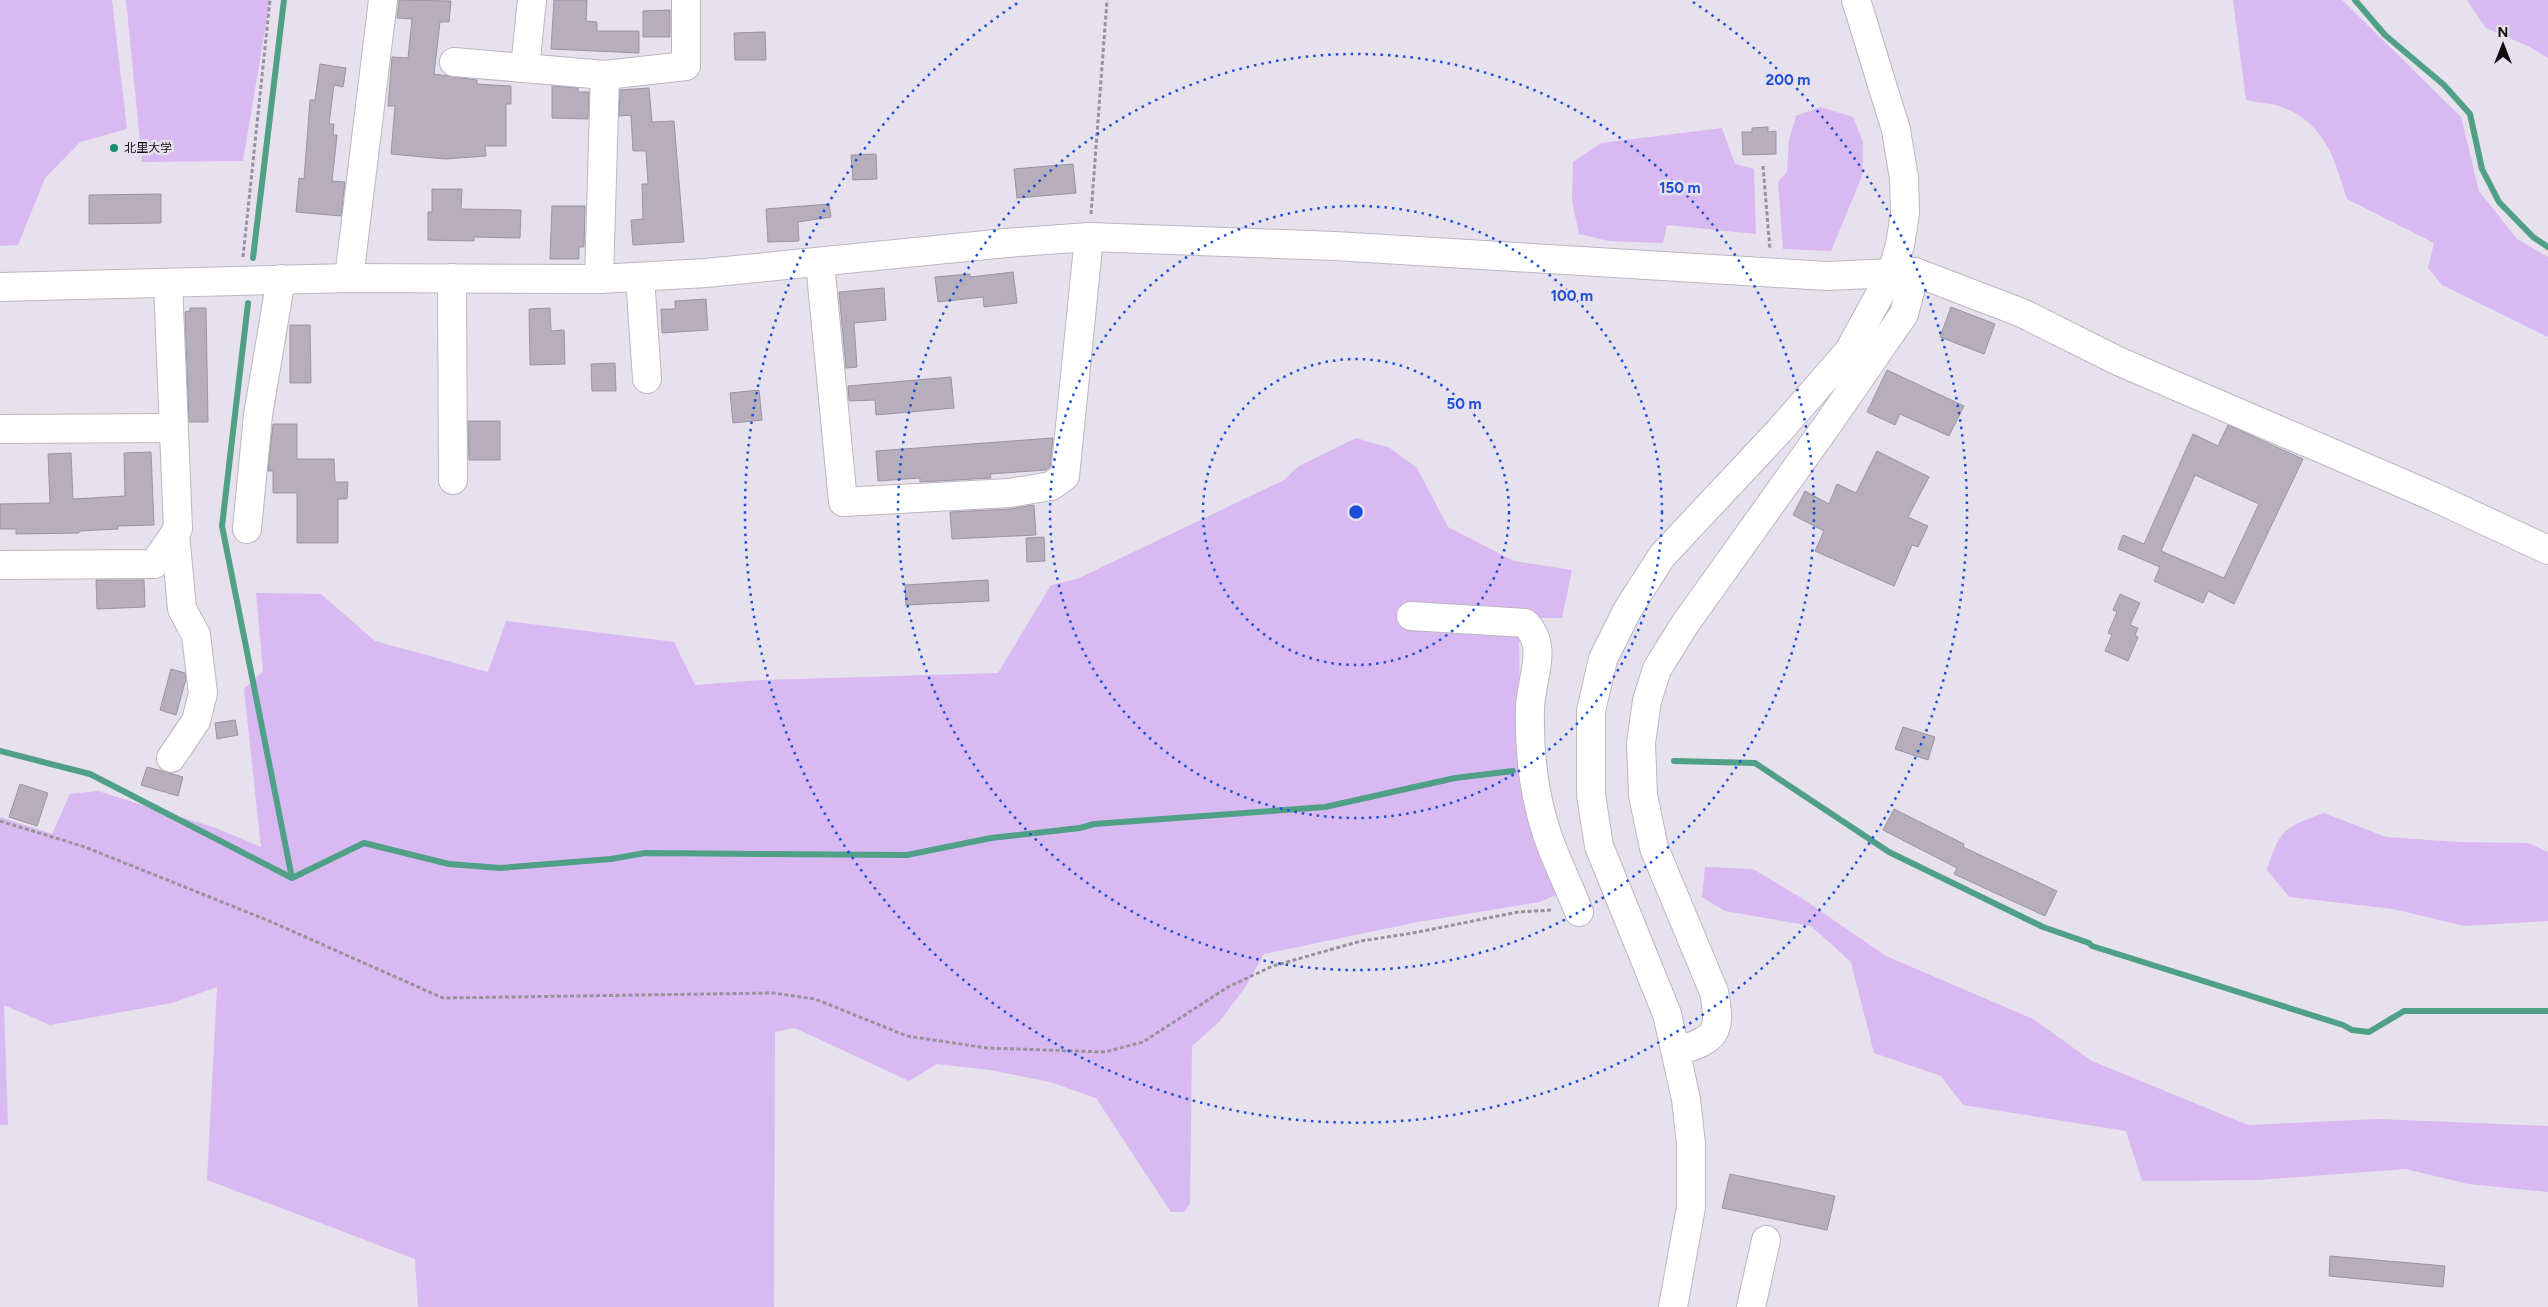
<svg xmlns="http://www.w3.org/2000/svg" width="2548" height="1307" font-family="Figtree,'Noto Sans JP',sans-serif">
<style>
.green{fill:#d9b9f1}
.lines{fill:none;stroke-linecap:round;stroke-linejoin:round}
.stream{stroke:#4fa086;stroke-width:6}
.building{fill:#b6afbb;stroke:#9c95a1;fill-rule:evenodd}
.minor-casing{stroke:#bdb6c2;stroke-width:30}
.path{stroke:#98929c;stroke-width:3;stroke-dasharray:4 2.5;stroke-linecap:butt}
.minor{stroke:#fff;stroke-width:28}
.ring{fill:none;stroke:#1d4ed8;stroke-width:2.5;stroke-dasharray:2.5 5}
.poi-dot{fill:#198f72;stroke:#e7e0ed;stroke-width:2}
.labels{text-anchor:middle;stroke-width:5;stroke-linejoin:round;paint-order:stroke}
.poi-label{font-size:12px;fill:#100d12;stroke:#e7e0ed;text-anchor:start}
.centre{fill:#1d4ed8;stroke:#e7e0ed;stroke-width:2.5}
.ring-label{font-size:15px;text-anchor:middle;font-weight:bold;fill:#1d4ed8;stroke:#e7e0ed;stroke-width:5;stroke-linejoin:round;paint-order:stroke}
</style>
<rect width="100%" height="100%" fill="#e7e0ed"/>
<g class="green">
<path d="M0,0H112L127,129L80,142L45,178L18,245L0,246Z"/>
<path d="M126,0H270L243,161L142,162Z"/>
<path d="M2233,0H2342L2461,117L2479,191L2517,239L2548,257V337L2442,285L2428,268L2434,243L2347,199C2335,161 2326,124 2284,108C2273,103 2258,103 2246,100Z"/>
<path d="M2467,0H2548V58L2530,47L2486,28Z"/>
<path d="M1820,107L1853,117L1863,142L1862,176L1831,251L1783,249L1778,182L1787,172L1789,140L1796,116Z"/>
<path d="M1722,128L1735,164L1754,169L1756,234L1667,225L1663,243L1608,241L1579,234L1572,201L1573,162L1601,143Z"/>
<path d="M1356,438L1390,448L1417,468L1448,527L1514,561L1572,570L1562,618H1532L1519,643L1522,787L1558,894L1540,902L1418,922L1264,954L1244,989L1219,1022L1192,1046L1190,1204L1184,1212H1171L1096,1098L1050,1082L990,1070L937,1064L909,1081L795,1028L775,1032L774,1307H418L415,1259L207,1180L217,987L172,1003L50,1025L4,1005L8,1125H0V817L52,834L70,794L98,791L216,828L261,847L244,689L263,671L256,593L321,594L375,641L488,672L506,621L674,642L695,685L761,680L998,673L1051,585L1077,579L1284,480L1299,466Z"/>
<path d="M2324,813L2386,837L2458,842L2528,843L2548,852V921L2464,926L2393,909L2289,897L2267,870C2280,828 2284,828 2324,813Z"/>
<path d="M1705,867L1753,869L1803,899L1886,956L2033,1019L2092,1061L2248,1125L2378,1119L2548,1126V1192L2468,1184L2406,1169L2259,1180L2142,1181L2126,1131L1963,1105L1941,1076L1874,1053L1851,962L1811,926L1725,911L1702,897Z"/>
</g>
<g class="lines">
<g class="stream">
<path d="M2355,0L2385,35L2444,85L2470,114L2482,169L2499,202L2533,237L2548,247"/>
<path d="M253,258L284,0"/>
<path d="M248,303L222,526L292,878"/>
<path d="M0,751L90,774L292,878L364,843L449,864L500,868L611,859L645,853L907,855L991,838L1080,828L1094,824L1325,807L1455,778L1513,771"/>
<path d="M1674,761L1755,763L1889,852L2043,927L2089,943L2092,946L2343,1025L2352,1030L2369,1032L2404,1011H2548"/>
</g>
</g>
<g class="building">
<path d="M399,0L451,1L449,22H440L434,74L477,80V84L511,86V104H506V146H485L486,156L445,159L391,154L395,106H388L392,57L408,58L412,19L397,18Z"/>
<path d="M554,0H587L586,21L597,22V31H639V53L551,49Z"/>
<path d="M670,10V37H643V11Z"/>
<path d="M765,32L766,60H735L734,33Z"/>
<path d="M320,64L346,68L343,87L334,85L329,124H334L333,135H337L332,181L345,182L341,216L296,212L299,178L304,179L310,100H315Z"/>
<path d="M552,86L578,88V92H589L588,119L552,118Z"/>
<path d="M649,88L652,122L674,121L684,242L633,245L631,220L643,219L642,184H648L646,151H633L631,115L619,116L620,90Z"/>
<path d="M1768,127V132L1776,131V154L1743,155L1742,132H1752V128Z"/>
<path d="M876,154L877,179L853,180L851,155Z"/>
<path d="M1073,164L1076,193L1017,198L1014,169Z"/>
<path d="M432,189H462L461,209L521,210L520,238L474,237V241L428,240V212H432Z"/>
<path d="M161,194V223L89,224V195Z"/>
<path d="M829,204L831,217L798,222L799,241L768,242L766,209Z"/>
<path d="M552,206H585L584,247H579V259H550Z"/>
<path d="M1013,272L1017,303L984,307L983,297L938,302L935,277L970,274V277Z"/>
<path d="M884,288L886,320L854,323L857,367L846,368L839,292Z"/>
<path d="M706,299L708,330L662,333L661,309H675V301Z"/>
<path d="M1951,307L1995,324L1984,354L1940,337Z"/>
<path d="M190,308H206L208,422H189L185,312L190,311Z"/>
<path d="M550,308L551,331L564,330L565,364L530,365L529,309Z"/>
<path d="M290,325H310L311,383H290Z"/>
<path d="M615,363L616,391H592L591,364Z"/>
<path d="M1887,370L1964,406L1949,436L1900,414L1895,425L1867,412Z"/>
<path d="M951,377L954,408L876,415L875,400L849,401L848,386Z"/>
<path d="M759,390L762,420L733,423L730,393Z"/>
<path d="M468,421H500V460H469Z"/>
<path d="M273,424H297V459H334L335,482H348L347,499H338V543H297V493H273V471H268Z"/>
<path d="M2228,425L2303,459L2234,604L2208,591L2203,603L2154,581L2160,567L2118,549L2123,535L2144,544L2193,434L2218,446ZM2195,475L2259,504L2224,578L2161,551Z"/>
<path d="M1053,438L1050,467L1046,470L990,474L991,478L920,482V478L878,481L876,451Z"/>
<path d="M1877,451L1929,477L1908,517L1928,526L1918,547L1912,545L1894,586L1815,551L1824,531L1793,515L1805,491L1829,504L1837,484L1856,493Z"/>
<path d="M151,452L154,525L118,526V529L79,531V533L16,534V529H0V504L50,503L48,454L71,453L73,499L125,496L124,453Z"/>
<path d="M1034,505L1036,535L952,539L950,512L1010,509Z"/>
<path d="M1044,537L1045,561L1027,562L1026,538Z"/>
<path d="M96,580H144L145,607L97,609Z"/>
<path d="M988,580L989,601L906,605L905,585Z"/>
<path d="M2120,594L2140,603L2130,625L2138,628L2135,635L2138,637L2128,661L2105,651L2112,635L2108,633L2117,612L2113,610Z"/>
<path d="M171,669L185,673L186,679L176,715L160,710Z"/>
<path d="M235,720L238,735L217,739L215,723Z"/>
<path d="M1903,727L1935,737L1928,760L1895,749Z"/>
<path d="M147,767L183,777L178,796L141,785Z"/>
<path d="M20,784L48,793L37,826L9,817Z"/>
<path d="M1894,809L1964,844L1963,847L2057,891L2045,916L1954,874L1957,868L1883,830Z"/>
<path d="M1730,1174L1835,1196L1827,1230L1722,1208Z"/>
<path d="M2330,1256L2445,1266L2443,1287L2329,1276Z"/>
</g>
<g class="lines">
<defs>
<g id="minor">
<path d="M454,62L605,75"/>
<path d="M525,68L532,0"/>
<path d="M820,263L843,502L1009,493L1051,486L1065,476L1089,237"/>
<path d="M640,277L647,379"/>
<path d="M349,278L383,0"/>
<path d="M452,278L453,480"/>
<path d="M599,279L605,75L686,66V0"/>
<path d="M0,287L349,278L599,279L706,273L1006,243L1089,237L1335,246L1827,276L1915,272L2022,313L2118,361L2434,497L2548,550"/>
<path d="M0,429L173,428"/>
<path d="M247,529L258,415L281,279"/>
<path d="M0,565L154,564L178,529L168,283"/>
<path d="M1411,616L1525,623C1550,648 1530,679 1530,710C1529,751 1534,795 1547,834C1556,861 1569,886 1579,912"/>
<path d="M171,758L196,721L203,693L196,635L182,609L175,533"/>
<path d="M1677,1051C1716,1040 1722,1033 1714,992L1654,848L1643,795L1641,743L1647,701L1657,669L1685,624L1828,424L1904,314L1915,272"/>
<path d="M1673,1307L1691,1207V1144L1686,1099L1667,1014L1599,846L1591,795V711L1603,659L1628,609L1662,556L1780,430L1849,351L1892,272L1900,245L1905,213L1904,178L1896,130L1856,0"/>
<path d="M1751,1307L1766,1240"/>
</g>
</defs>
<use href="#minor" class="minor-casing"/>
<g class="path">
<path d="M1763,166L1770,250"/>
<path d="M1091,214L1107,0"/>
<path d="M243,257L270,0"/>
<path d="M0,821L85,847L267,920L443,998L773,993L815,999L907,1036L987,1048L1105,1052L1143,1042L1228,987L1273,966L1361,941L1413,933L1518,912L1552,910"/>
</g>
<use href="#minor" class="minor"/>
</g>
<g class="ring">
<circle cx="1356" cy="512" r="153"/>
<circle cx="1356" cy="512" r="306"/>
<circle cx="1356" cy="512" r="458"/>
<path d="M1693 2A611 611 0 1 1 1019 2"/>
</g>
<circle class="poi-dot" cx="114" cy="148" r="5"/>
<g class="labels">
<g class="poi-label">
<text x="124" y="152">北里大学</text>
</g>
</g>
<circle cx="1356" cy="512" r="8" class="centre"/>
<g class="ring-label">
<text x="1788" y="85">200 m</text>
<text x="1680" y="193">150 m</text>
<text x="1572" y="301">100 m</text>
<text x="1464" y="409">50 m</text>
</g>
<g transform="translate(2503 45)" stroke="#e7e0ed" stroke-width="4" paint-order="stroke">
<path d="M0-4L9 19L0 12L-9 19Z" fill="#100d12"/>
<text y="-8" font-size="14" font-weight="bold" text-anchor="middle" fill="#100d12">N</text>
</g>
</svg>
